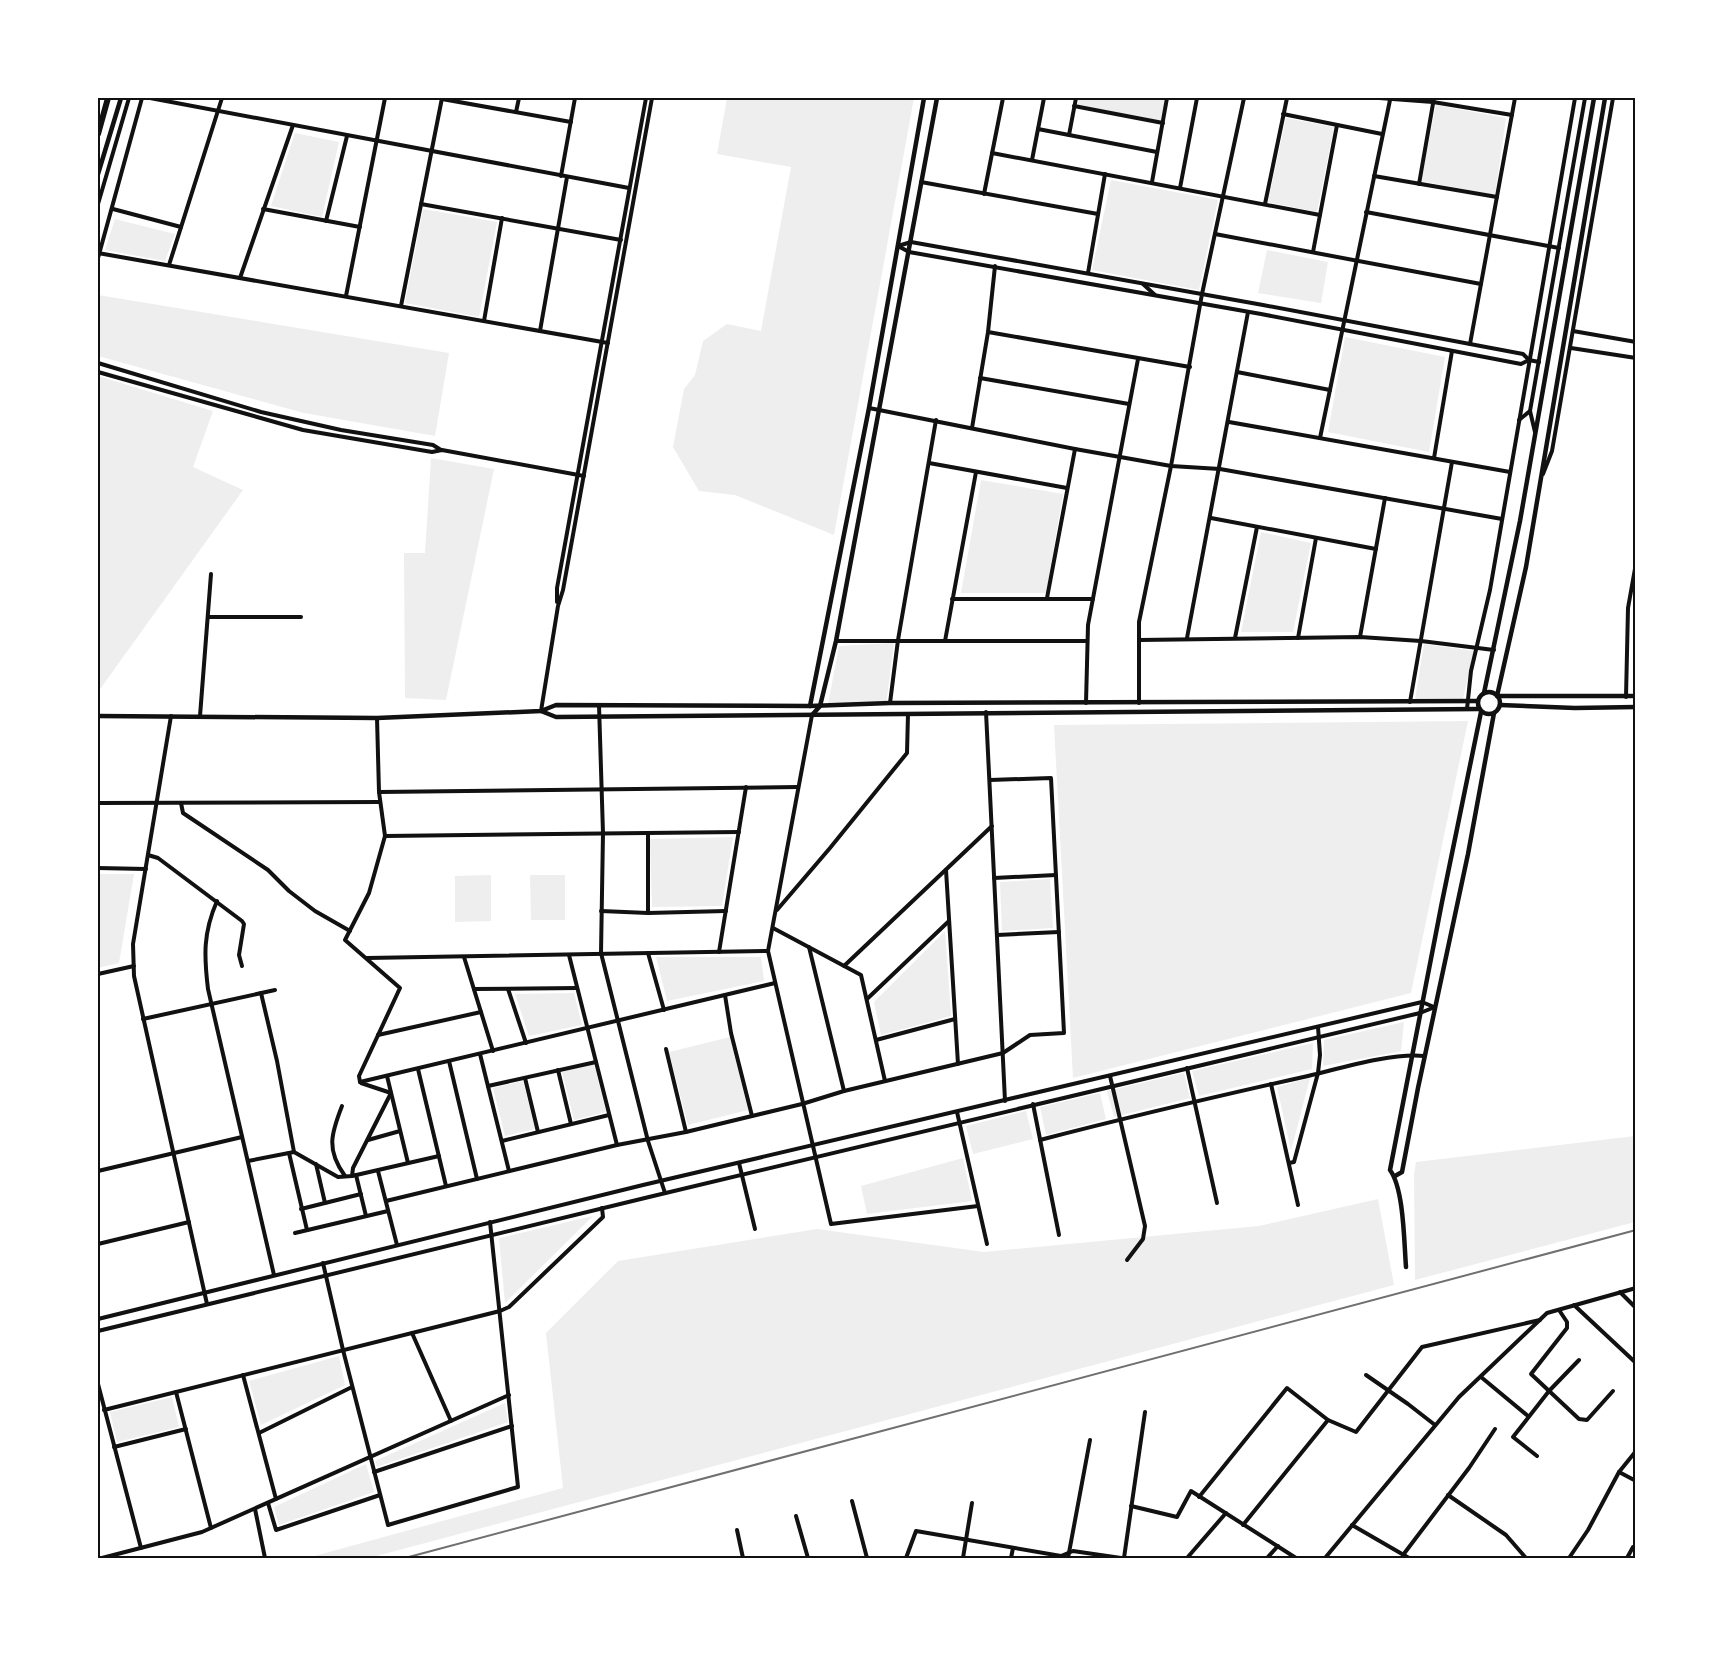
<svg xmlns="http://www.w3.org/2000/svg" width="1733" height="1656" font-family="'Zilla Slab',serif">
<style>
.green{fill:#eee}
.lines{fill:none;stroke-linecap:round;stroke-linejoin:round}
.minor{stroke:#111;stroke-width:4}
.tertiary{stroke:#111;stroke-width:4.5}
.trunk{stroke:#111;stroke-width:6}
.rail{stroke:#707070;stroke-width:2}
.neatline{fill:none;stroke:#111;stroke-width:2}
</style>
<rect width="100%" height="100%" fill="#fff"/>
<g class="green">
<path d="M727,98H914L834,535L735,495L699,491L673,447L684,389L695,375L703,341L727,324L761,331L791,167L717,154Z"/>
<path d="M1079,98H1166L1162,121L1078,105Z"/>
<path d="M1436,105L1506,118L1495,195L1421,181Z"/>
<path d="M1286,118L1334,127L1317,212L1268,202Z"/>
<path d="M295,133L339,142L322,217L271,206Z"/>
<path d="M1111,180L1218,200L1199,290L1092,270Z"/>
<path d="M423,209L497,222L479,317L405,303Z"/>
<path d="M115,219L175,234L165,261L105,250Z"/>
<path d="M1267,250L1328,262L1321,303L1258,293Z"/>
<path d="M98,295L449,353L435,436L304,413L98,356Z"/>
<path d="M1345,337L1445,357L1429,452L1328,432Z"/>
<path d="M98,376L213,411L193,467L243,490L98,692Z"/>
<path d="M431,458L494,469L446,700L405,698L404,553H425Z"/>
<path d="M981,480L1063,494L1046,593H961Z"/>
<path d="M1261,532L1311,543L1293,632H1241Z"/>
<path d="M894,643L886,705L828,704L839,646Z"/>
<path d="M1424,644L1474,651L1463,699H1415Z"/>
<path d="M1468,721L1411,993L1073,1078L1054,725Z"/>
<path d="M733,837L722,906L652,907L650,839Z"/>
<path d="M98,874H134L119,963L98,968Z"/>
<path d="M491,875V921L455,922V876Z"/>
<path d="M530,875H565V920H531Z"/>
<path d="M1050,879L1053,928L1002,931L1000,882Z"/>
<path d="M945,931L951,1016L881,1035L874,1002Z"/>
<path d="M656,957H761L764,981L667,1001Z"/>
<path d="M574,993L582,1025L529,1036L515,994Z"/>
<path d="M1404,1022L1401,1051L1323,1066L1324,1040Z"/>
<path d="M730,1037L748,1110L688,1125L669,1052Z"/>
<path d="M1313,1043L1312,1069L1199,1096L1192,1071Z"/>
<path d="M594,1064L606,1112L574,1120L562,1072Z"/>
<path d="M1184,1073L1190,1098L1114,1117L1107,1091Z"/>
<path d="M1310,1078L1291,1151L1277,1087Z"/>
<path d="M523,1081L535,1129L505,1136L493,1088Z"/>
<path d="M1100,1093L1106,1119L1046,1135L1040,1107Z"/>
<path d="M1026,1111L1033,1139L973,1154L966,1126Z"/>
<path d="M1635,1136V1222L1415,1280L1414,1174L1416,1162Z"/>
<path d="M963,1158L972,1201L867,1214L861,1186Z"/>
<path d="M1378,1199L1394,1285L369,1558H307L563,1488L546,1333L618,1261L817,1229L984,1252L1259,1226Z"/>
<path d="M593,1216L505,1303L499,1238Z"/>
<path d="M339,1356L345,1385L261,1425L249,1381Z"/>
<path d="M172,1397L179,1427L117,1442L110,1412Z"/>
<path d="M505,1403L508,1422L377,1467L375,1461Z"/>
<path d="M366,1464L374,1492L279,1525L274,1507Z"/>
</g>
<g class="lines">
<g class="minor">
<path d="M150,98L629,188"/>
<path d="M1379,98L1433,102L1512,115"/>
<path d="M1635,98H1636"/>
<path d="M442,99L571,122"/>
<path d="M1074,106L1163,123"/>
<path d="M516,112L519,98"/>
<path d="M1283,114L1382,134"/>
<path d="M1038,129L1157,152"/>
<path d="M1069,135L1076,98"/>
<path d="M992,153L1320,215"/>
<path d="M1032,160L1044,98"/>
<path d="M561,176L575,98"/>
<path d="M1374,176L1497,197"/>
<path d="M921,182L1098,214"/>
<path d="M1152,182L1167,98"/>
<path d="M1419,184L1434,98"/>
<path d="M1180,188L1197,98"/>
<path d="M984,194L1003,98"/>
<path d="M98,204L129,98"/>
<path d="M421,204L621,240"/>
<path d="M1265,204L1287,98"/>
<path d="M113,209L181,227"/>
<path d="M263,209L360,227"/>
<path d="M1366,212L1559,248"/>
<path d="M326,221L347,136"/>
<path d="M1215,234L1481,284"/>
<path d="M898,246L909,252L1261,314L1521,364L1529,360L1539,362"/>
<path d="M898,246L911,242L1263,305L1523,354L1529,360"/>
<path d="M1313,252L1337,125"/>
<path d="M98,253L608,343"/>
<path d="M98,258L142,98"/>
<path d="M169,265L222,98"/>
<path d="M1088,273L1105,174"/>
<path d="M240,278L293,125"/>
<path d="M1143,284L1155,295"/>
<path d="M346,296L385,98"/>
<path d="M401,306L442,98"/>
<path d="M484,321L502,218"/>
<path d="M540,331L567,177"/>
<path d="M1573,331L1636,342"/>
<path d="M988,332L1190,367"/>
<path d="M1470,344L1515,98"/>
<path d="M1571,348L1636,358"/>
<path d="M98,363L261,412L341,430L433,445L441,450"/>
<path d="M98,372L303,430L432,452L442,450L584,476"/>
<path d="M1237,372L1330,390"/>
<path d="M980,378L1129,404"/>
<path d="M869,408L1075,449L1171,466L1220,469L1502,519"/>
<path d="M1519,420L1530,411"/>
<path d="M1229,422L1510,472"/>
<path d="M972,428L988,332L995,266"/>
<path d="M1535,432L1530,411L1585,98"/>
<path d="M1320,438L1390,100"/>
<path d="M1434,458L1452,351"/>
<path d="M929,463L1067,488"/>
<path d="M1543,474L1552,451L1613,98"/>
<path d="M1211,518L1376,549"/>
<path d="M1047,598L1075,449"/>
<path d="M952,599H1093"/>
<path d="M557,602V588L646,98"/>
<path d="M208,617H301"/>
<path d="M1360,637L1385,498"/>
<path d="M1187,638L1248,312"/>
<path d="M1235,638L1257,527"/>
<path d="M1298,638L1316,538"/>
<path d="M1139,640L1360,637L1421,641L1494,650"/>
<path d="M836,641H1087"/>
<path d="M945,641L976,472"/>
<path d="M1626,697L1628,608L1636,563"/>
<path d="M1410,702L1452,462"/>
<path d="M890,703L898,640L936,420"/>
<path d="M1086,703L1088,625L1138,359"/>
<path d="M1139,703V622L1171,466L1202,294L1244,98"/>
<path d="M599,705L603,833L601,953L648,1141L665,1193"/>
<path d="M1467,709L1471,671L1490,590L1575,98"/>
<path d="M541,711L558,606L563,590L652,98"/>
<path d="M986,712L1005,1101"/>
<path d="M812,715L768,951L831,1224L978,1206"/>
<path d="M171,716L133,944L134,976L207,1304"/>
<path d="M200,716L211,574"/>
<path d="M379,792L798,787"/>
<path d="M98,803L380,802"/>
<path d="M181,803L183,813L268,870L289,891L315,911L350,931"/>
<path d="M648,833V913"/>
<path d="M385,836L739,832"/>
<path d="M148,855L158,858L242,921L244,924L239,955L242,966"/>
<path d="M98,868L146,869"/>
<path d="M946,870L958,1064"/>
<path d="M994,878L1056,875"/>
<path d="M217,901C203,933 204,956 208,989L274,1275"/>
<path d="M777,910L830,848L907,753L908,714"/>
<path d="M601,911L648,913L726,911"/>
<path d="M773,928L861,975L885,1081"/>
<path d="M997,935L1059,932"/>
<path d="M809,947L844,1091"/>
<path d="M719,952L746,787"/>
<path d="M648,953L664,1010"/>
<path d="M569,955L617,1145"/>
<path d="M464,957L493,1051"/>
<path d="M367,958L768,951"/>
<path d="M844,966L992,826"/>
<path d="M98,974L134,966"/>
<path d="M474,989L577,988"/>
<path d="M508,989L526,1043"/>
<path d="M261,993L277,1061L294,1152"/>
<path d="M725,995L731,1033L752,1116"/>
<path d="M867,999L949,921"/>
<path d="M143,1019L275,990"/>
<path d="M378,1035L481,1012"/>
<path d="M876,1040L955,1019"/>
<path d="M666,1049L686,1132"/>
<path d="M480,1054L509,1171"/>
<path d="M449,1061L477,1179"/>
<path d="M1187,1068L1217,1203"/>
<path d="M418,1069L446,1186"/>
<path d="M558,1070L571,1124"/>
<path d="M387,1076L408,1163"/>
<path d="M1110,1076L1145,1226L1143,1239L1127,1260"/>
<path d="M525,1078L538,1132"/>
<path d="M360,1082L775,983"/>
<path d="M360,1082L359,1076L400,988L345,940L369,893L385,836L379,792L377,718"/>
<path d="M1271,1084L1298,1205"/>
<path d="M488,1086L596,1062"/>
<path d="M1033,1104L1059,1235"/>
<path d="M342,1106C331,1134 326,1150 345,1176"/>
<path d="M957,1112L987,1244"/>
<path d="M368,1140L400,1131"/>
<path d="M1040,1140C1129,1117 1218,1096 1308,1076C1342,1068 1390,1053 1424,1056"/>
<path d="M502,1141L609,1115"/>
<path d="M289,1153L307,1230"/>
<path d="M248,1161L294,1152L338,1177L352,1176L439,1156"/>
<path d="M739,1163L755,1229"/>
<path d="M1289,1163L1294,1162L1318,1073L1320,1055L1318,1027"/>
<path d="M316,1164L325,1203"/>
<path d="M98,1171L242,1137"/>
<path d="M378,1171L397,1245"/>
<path d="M356,1175L366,1216"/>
<path d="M352,1176L353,1168L391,1093L361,1083"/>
<path d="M386,1201L617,1145L686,1132L802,1104L844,1091L1003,1053L1030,1035L1064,1033L1051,778L990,780"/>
<path d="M301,1209L361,1194"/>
<path d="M295,1233L388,1211"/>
<path d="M98,1244L189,1222"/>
<path d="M323,1263L343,1350L388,1525L518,1487L490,1222"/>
<path d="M1620,1292L1636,1308"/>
<path d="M1574,1305L1636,1363"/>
<path d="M1559,1310L1567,1322V1328L1531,1374L1579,1419L1587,1420L1613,1391"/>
<path d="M98,1319L643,1185L1422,1002L1434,1007"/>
<path d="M98,1331L649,1197L1420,1013L1435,1007"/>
<path d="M412,1333L451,1421"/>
<path d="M243,1375L276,1499"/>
<path d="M1366,1375L1408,1404L1435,1425"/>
<path d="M1481,1377L1528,1416"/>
<path d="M98,1384L141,1548"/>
<path d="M176,1392L211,1528"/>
<path d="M104,1410L500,1311L509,1307L603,1217L602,1208"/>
<path d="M259,1433L352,1387"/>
<path d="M114,1447L186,1429"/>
<path d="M1537,1456L1513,1437L1549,1391L1579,1360"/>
<path d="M374,1472L512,1426"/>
<path d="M1619,1472L1636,1481"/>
<path d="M1448,1495L1506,1535L1526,1558"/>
<path d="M1199,1497L1287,1388L1328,1420L1356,1432L1422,1347L1540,1320"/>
<path d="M852,1501L867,1558"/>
<path d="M268,1503L276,1530L380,1495"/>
<path d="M1131,1506L1177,1517L1191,1491L1296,1558"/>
<path d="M255,1509L265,1558"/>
<path d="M796,1516L808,1558"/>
<path d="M1243,1525L1328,1420"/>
<path d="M1352,1525L1409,1558"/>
<path d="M737,1530L743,1558"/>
<path d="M1403,1555L1469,1468L1495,1429"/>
<path d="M102,1558L202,1532L509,1395"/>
<path d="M906,1558L916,1531L1061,1556L1073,1551L1121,1558"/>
<path d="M963,1558L972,1503"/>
<path d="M1011,1558L1013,1548"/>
<path d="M1068,1558L1090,1440"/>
<path d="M1124,1558L1145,1412"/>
<path d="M1187,1558L1226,1513"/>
<path d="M1267,1558L1278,1546"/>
<path d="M1325,1558L1459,1397L1547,1313L1636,1288"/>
<path d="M1569,1558L1588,1530L1619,1472L1636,1451"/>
<path d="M1627,1558L1633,1547L1636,1548"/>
</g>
<g class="tertiary">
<path d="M1605,98L1526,567L1497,696H1636"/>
<path d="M98,174L121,98"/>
<circle cx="1489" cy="703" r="11"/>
<path d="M1484,693L1520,521L1594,98"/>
<path d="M1500,705L1575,708L1636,707"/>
<path d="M810,706L869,408L924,98"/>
<path d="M541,711L556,717L1479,709"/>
<path d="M813,714L820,706L836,641L937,98"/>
<path d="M98,716L377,718L541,711L556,705L810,706L890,703L1478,701"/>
<path d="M1395,1176L1402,1172L1418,1088L1468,854L1494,713"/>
<path d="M1406,1267C1404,1242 1404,1189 1390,1170L1442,902L1481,712"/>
</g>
<path class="trunk" d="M98,134L108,98"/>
<path class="rail" d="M405,1558L1636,1230"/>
</g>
<rect width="1733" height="1656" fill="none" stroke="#ffffff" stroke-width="198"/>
<rect x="99" y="99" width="1535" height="1458" class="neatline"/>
</svg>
